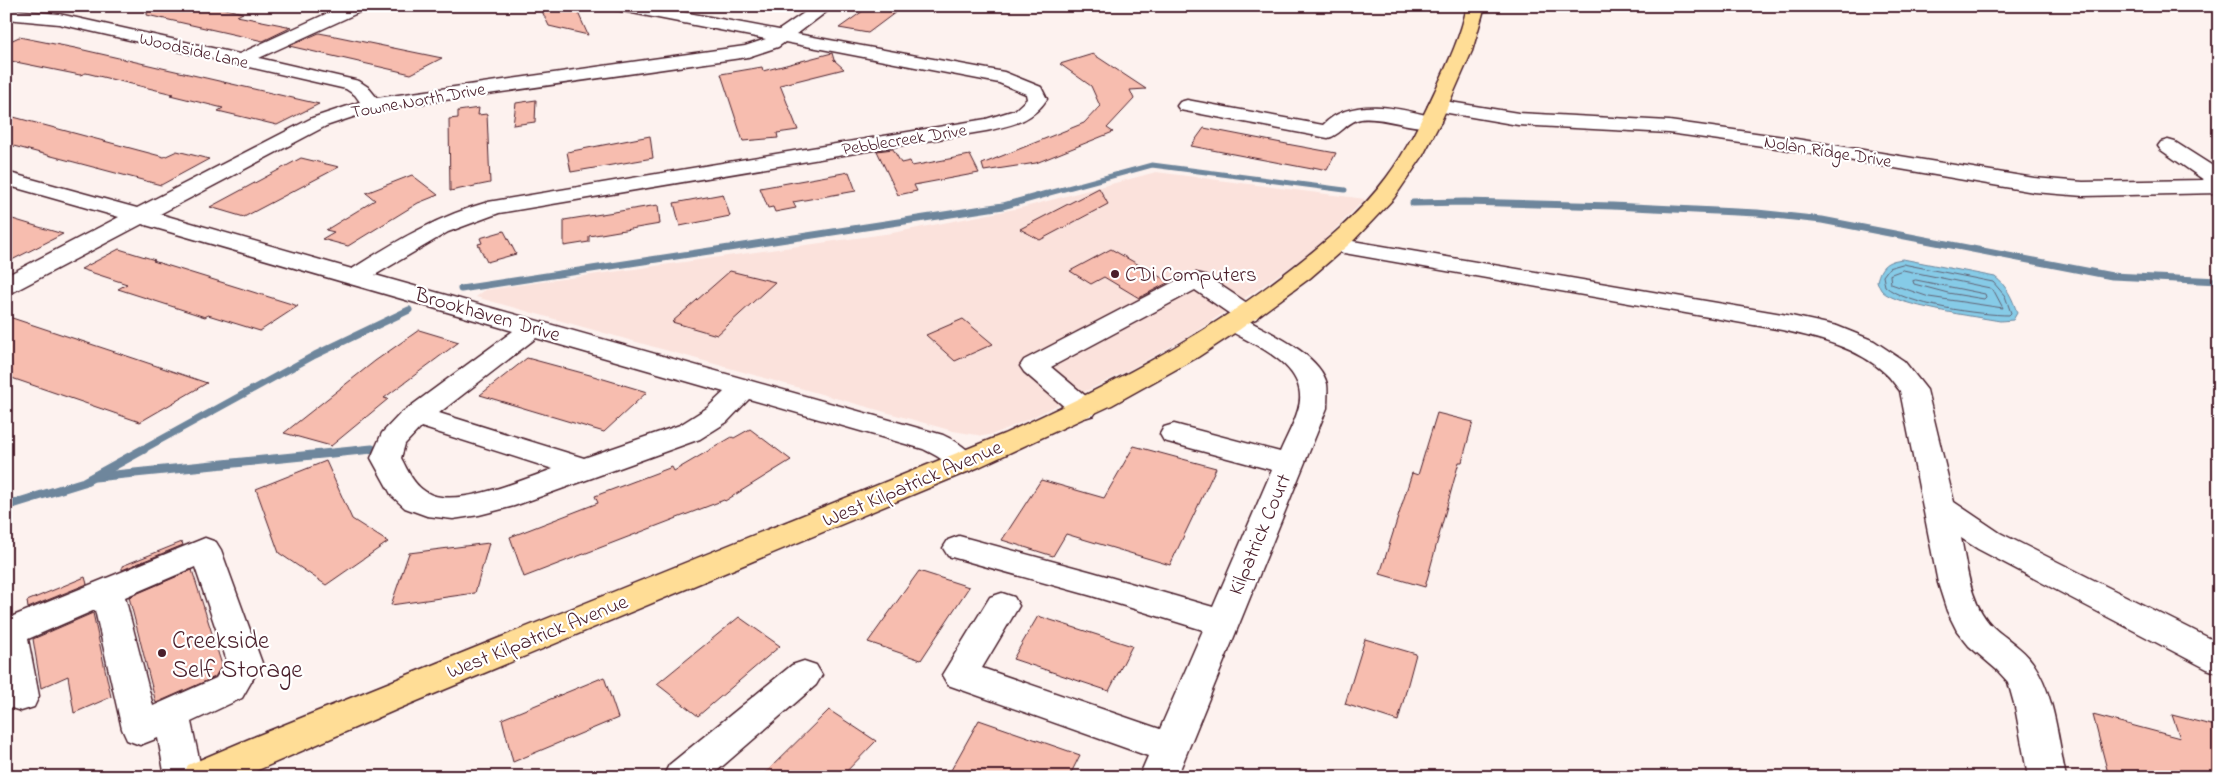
<svg xmlns="http://www.w3.org/2000/svg" width="2225" height="783" font-family="'Indie Flower',sans-serif">
<style>
.built{fill:#fbe2dc}
.water{fill:#86cbe7;stroke:#6e869c}
.lines{fill:none;stroke-linecap:round;stroke-linejoin:round}
.shore{stroke:#626476;stroke-width:1}
.stream-far2{stroke:#6e869c;stroke-width:5}
.stream-far1{stroke:#6e869c;stroke-width:7}
.stream{stroke:#6e869c;stroke-width:9}
.building{fill:#f7bdaf;stroke:#4a1f2b}
.minor-casing{stroke:#4a1f2b;stroke-width:3}
.major-casing{stroke:#4a1f2b;stroke-width:3}
.minor{fill:#fff;fill-rule:evenodd}
.major{fill:#ffdd96;fill-rule:evenodd}
.poi-dot{fill:#4a1f2b;stroke:#fff;stroke-width:2}
.labels{text-anchor:middle;stroke-width:4.5;stroke-linejoin:round;paint-order:stroke}
.far-street-label{font-size:18px;fill:#4a1f2b;stroke:#fff}
.poi-label{font-size:21px;fill:#4a1f2b;stroke:#fff;text-anchor:start}
.street-label{font-size:21px;fill:#4a1f2b;stroke:#fff}
.near-poi-label{font-size:25px;fill:#4a1f2b;stroke:#fff;text-anchor:start}
</style>
<rect width="100%" height="100%" fill="#fdf2ef"/>
<filter id="ink" filterUnits="userSpaceOnUse"><feTurbulence type="fractalNoise" baseFrequency=".02" numOctaves="2"/><feDisplacementMap in="SourceGraphic" scale="10" xChannelSelector="R" yChannelSelector="G"/><feConvolveMatrix kernelMatrix="1 2 1 2 8 2 1 2 1" color-interpolation-filters="sRGB"/></filter>
<g filter="url(#ink)">
<path class="built" d="M1156,172L1365,199L1323,241L1300,260L1191,335L1127,371L1029,419L994,434L983,436L953,431L476,297L485,290L892,233L1025,207Z"/>
<path class="water" d="M1903,259L1995,277C2006,285 2013,299 2017,313L2013,320L2000,321C1978,317 1896,306 1882,291C1880,289 1878,284 1877,281C1881,265 1887,261 1903,259Z"/>
<g class="lines">
<g class="shore">
<path d="M1903,264L1993,282L2005,296L2011,313L2009,315C1981,315 1905,305 1885,286L1883,276L1889,268Z"/>
<path d="M1903,270L1990,288L1994,291L2003,308L1929,297L1891,284L1890,275Z"/>
<path d="M1916,280L1985,294L1986,297L1984,299L1948,293L1914,284L1913,281Z"/>
</g>
<path class="stream-far2" d="M1042,195L1152,165L1345,190"/>
<g class="stream-far1">
<path d="M1413,203L1465,202L1612,206L1757,213L1822,220L2112,276L2219,281"/>
<path d="M461,289L1003,206L1046,194"/>
<path d="M142,450L315,355L409,310"/>
<path d="M361,450L372,449"/>
</g>
<g class="stream">
<path d="M95,477L372,449"/>
<path d="M6,506L84,482L144,449"/>
</g>
</g>
<g class="building">
<path d="M148,6H212L243,13L237,16L292,27L263,41L147,15Z"/>
<path d="M554,6H575L588,35L549,26L541,9Z"/>
<path d="M870,6H904L868,33L839,28Z"/>
<path d="M319,33L335,36L442,58L411,74L289,46Z"/>
<path d="M19,37L75,48L319,104L277,125L218,111L223,108L170,95L173,94L86,73L80,75L6,60V43Z"/>
<path d="M832,53L834,60L844,69L780,85L798,130L777,133L778,138L743,141L721,74L762,67L763,71Z"/>
<path d="M1093,54L1146,89L1130,90L1134,99L1107,128L1113,132L1036,163L984,171L982,164L1084,123L1100,106L1091,86L1060,64Z"/>
<path d="M536,100L535,122L513,125L516,103Z"/>
<path d="M479,108L478,115L487,114L490,183L450,191L449,119L458,118V111Z"/>
<path d="M6,115L164,157L177,151L209,159L161,185L6,144Z"/>
<path d="M1204,128L1292,145L1336,153L1327,170L1313,167L1312,169L1191,146Z"/>
<path d="M650,136L653,158L571,172L567,152Z"/>
<path d="M893,149L901,163L910,161L912,166L970,155L979,173L914,185L917,191L898,195L877,151Z"/>
<path d="M301,158L339,167L244,217L210,207Z"/>
<path d="M849,172L856,191L793,202L796,208L775,212L773,207L768,208L760,188Z"/>
<path d="M412,175L438,195L418,203L348,246L322,239L334,232L326,230L375,200L366,193Z"/>
<path d="M1099,188L1108,204L1040,240L1020,229Z"/>
<path d="M723,194L730,216L680,226L674,203Z"/>
<path d="M658,205L660,224L589,236V242L564,246V220Z"/>
<path d="M6,217L39,227L63,234L6,263Z"/>
<path d="M504,231L516,254L487,262L478,244L482,243L480,238Z"/>
<path d="M119,249L155,260L153,261L298,306L260,331L208,315L205,317L118,289L127,284L81,269Z"/>
<path d="M1111,249L1169,282L1139,298L1104,277L1091,284L1070,271Z"/>
<path d="M730,271L775,282L717,335L672,322Z"/>
<path d="M6,316L133,358L207,383L140,422L6,376Z"/>
<path d="M963,319L993,344L955,361L926,335Z"/>
<path d="M419,330L459,342L384,398L388,399L331,446L284,433L375,361Z"/>
<path d="M527,358L590,375L647,392L604,432L480,395Z"/>
<path d="M1437,413L1473,422L1462,462H1459L1425,587L1380,574L1412,473L1418,475Z"/>
<path d="M750,429L791,460L725,501L724,500L524,577L510,537L598,503L595,496L672,467L674,471L732,437L734,438Z"/>
<path d="M1134,446L1216,468L1170,565L1066,534L1053,556L1002,540L1041,480L1104,498Z"/>
<path d="M326,461L352,519L388,542L326,585L279,553L256,489Z"/>
<path d="M182,542L183,545L122,570V566Z"/>
<path d="M489,543L475,593L391,605L409,553Z"/>
<path d="M192,570L222,665L215,677L156,703L129,597Z"/>
<path d="M919,571L969,587L921,660L868,642Z"/>
<path d="M85,577L87,584L28,608L27,601Z"/>
<path d="M93,613L111,697L74,713L68,676L41,688L33,639Z"/>
<path d="M1038,616L1132,646L1109,691L1013,659Z"/>
<path d="M739,617L780,646L698,716L657,684Z"/>
<path d="M1365,639L1416,654L1398,721L1345,704Z"/>
<path d="M604,677L618,718L513,762L502,719Z"/>
<path d="M829,710L876,741L841,777H761Z"/>
<path d="M2093,715L2180,738L2172,715L2219,727V777H2109Z"/>
<path d="M979,720L1080,755L1069,777H963L950,772Z"/>
</g>
<g class="lines">
<defs>
<g id="minor">
<path d="M343,6H366L364,10L259,58L359,81L368,87L377,98L745,46L766,39L622,11L616,10L614,6H651L779,30L814,6H834L797,34L1004,72L1041,87L1047,99C1032,122 1011,125 986,131L499,213L448,232L375,275L943,435C958,442 969,449 978,463L973,470C954,476 955,469 941,459C936,455 929,452 923,449L749,399L727,422L700,439L514,506L479,515L453,519L427,516L405,508L392,496L371,458L382,433L400,414L513,331L142,224L15,291L6,293V276L119,217L6,185V172L137,208L312,118L360,102L355,95L346,89L59,24L6,19V9L59,14L239,54ZM785,42L999,83L1026,94L1027,99L1015,110L986,119L488,202C438,216 396,241 352,269L160,214L326,126L374,110L748,57L778,47ZM536,338L724,392L707,408L680,425L584,458L439,413ZM421,427L553,469C524,479 454,510 426,492C413,484 408,471 401,458L405,444Z"/>
<path d="M1187,100L1323,125C1352,95 1402,109 1438,118L1441,122L1438,126C1415,132 1386,116 1361,119C1347,121 1341,135 1328,138L1180,110L1177,106L1180,102Z"/>
<path d="M1438,100L1518,113L1669,121L1784,137L2034,178L2083,182L2204,180L2161,150L2158,146L2161,142L2168,140L2175,142L2219,170V193L2083,196L2034,192L1784,149L1669,133L1518,125L1431,110L1428,106L1431,102Z"/>
<path d="M1335,238L1782,314L1837,326L1874,341L1904,361L1927,390L1954,502L2000,533L2219,643V673L2207,669L1978,549L1961,538C1967,567 1970,605 1993,627C2006,639 2023,648 2033,663C2055,695 2058,740 2066,777H2028L2015,707L2008,682L1997,670L1969,646L1957,631L1947,611L1938,583L1900,391C1895,385 1891,378 1885,373C1857,347 1818,338 1782,330L1327,250L1323,245L1327,240Z"/>
<path d="M1196,273L1205,275L1256,309L1260,314L1256,319L1249,321C1273,334 1320,355 1327,384C1328,392 1327,400 1327,408L1177,777H1139L1148,756L948,685L942,675L990,597L1002,593L1014,597L1019,606L982,668L1160,729L1203,630L1092,596L948,556L943,548L948,540L959,536L1092,572L1213,607L1272,470L1164,441L1160,434L1164,427L1174,424L1280,452C1286,438 1294,424 1298,410C1312,366 1254,345 1225,328L1221,323L1225,318L1233,316L1195,290L1051,367L1094,403L1098,409L1094,415L1084,418L1074,415L1024,372L1020,366L1024,360L1187,275Z"/>
<path d="M205,538L216,542L221,550L262,663L242,698L191,722L203,777H165L158,738L140,745L127,740L122,729L95,610L28,639L39,696L34,707L21,711L8,707L6,702V619ZM195,567L227,661L216,678L153,706L125,597Z"/>
<path d="M804,661L816,665L822,675L816,685L710,777H663L669,765L792,665Z"/>
</g>
<path id="major" d="M1467,6H1485L1472,51L1442,119L1422,157L1394,198L1354,240L1310,278L1239,330L1198,357L1112,405L979,467L398,709L242,777H182L188,765L249,739L1004,434C1102,389 1197,341 1283,275C1321,246 1359,215 1387,177C1407,150 1421,121 1435,91C1448,63 1461,36 1467,6Z"/>
</defs>
<use href="#minor" class="minor-casing"/>
<use href="#major" class="major-casing"/>
<use href="#minor" class="minor"/>
<use href="#major" class="major"/>
</g>
</g>
<g class="poi-dot">
<circle cx="1115" cy="274" r="5"/>
<circle cx="162" cy="653" r="5"/>
</g>
<g class="labels">
<g class="far-street-label">
<text transform="translate(194 50) rotate(13)" y="6">Woodside Lane</text>
<text transform="translate(418 100) rotate(-10)" y="6">Towne North Drive</text>
<text transform="translate(904 139) rotate(-9)" y="6">Pebblecreek Drive</text>
<text transform="translate(1828 151) rotate(9)" y="6">Nolan Ridge Drive</text>
</g>
<g class="poi-label">
<text x="1125" y="281">CDi Computers</text>
</g>
<g class="street-label">
<text transform="translate(488 314) rotate(16)" y="7">Brookhaven Drive</text>
<text transform="translate(912 483) rotate(-23)" y="7">West Kilpatrick Avenue</text>
<text transform="translate(1259 534) rotate(-67)" y="7">Kilpatrick Court</text>
<text transform="translate(537 636) rotate(-22)" y="7">West Kilpatrick Avenue</text>
</g>
<g class="near-poi-label">
<text x="172" y="648">Creekside<tspan x="172" dy="29">Self Storage</tspan></text>
</g>
</g>
<rect width="2225" height="783" fill="none" stroke="#fff" stroke-width="25"/>
<rect x="12" y="12" width="2200" height="758" fill="none" stroke="#4a1f2b" stroke-width="2" filter="url(#ink)"/>
</svg>
